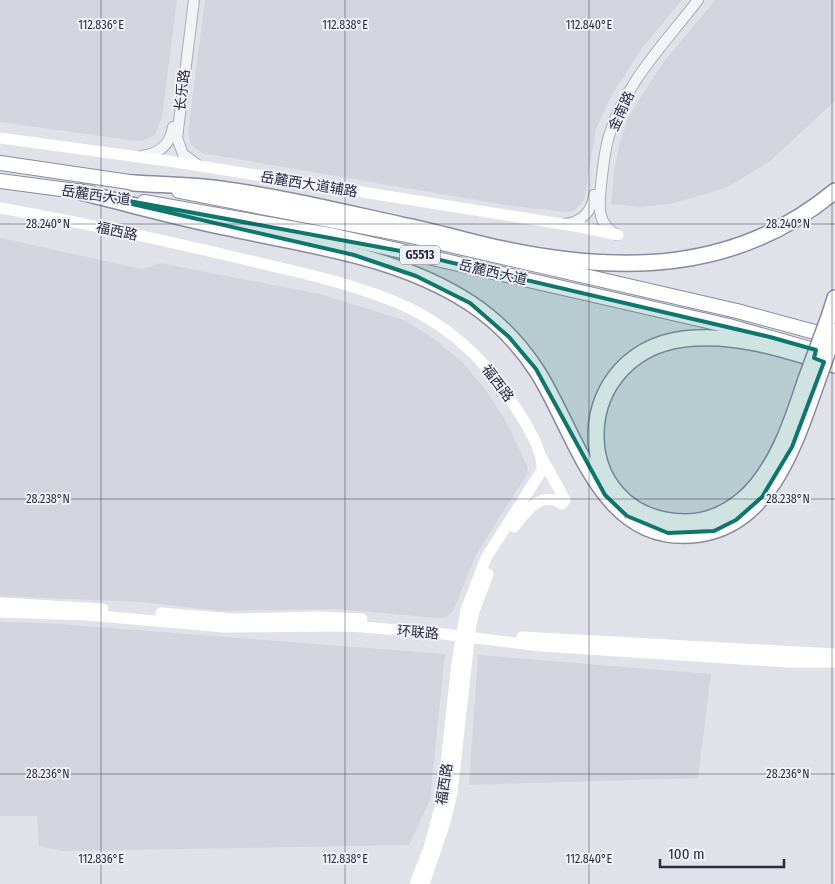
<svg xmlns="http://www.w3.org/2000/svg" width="835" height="884" font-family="'Fira Sans Condensed','Noto Sans SC',sans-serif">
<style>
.built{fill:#d3d4de}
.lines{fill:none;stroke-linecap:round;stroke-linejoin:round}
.tertiary-casing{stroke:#aaabb7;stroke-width:12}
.trunk-casing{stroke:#888ba0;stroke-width:16}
.motorway-casing{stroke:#888ba0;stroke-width:18}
.tertiary{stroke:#f3f4f8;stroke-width:10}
.secondary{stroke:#fff;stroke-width:11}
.trunk{stroke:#fff;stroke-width:14}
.motorway{stroke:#fff;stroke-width:15}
.motorway-bridge-casing{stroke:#888ba0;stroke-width:18;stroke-linecap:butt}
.motorway-bridge{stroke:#fff;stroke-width:15}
.marked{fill:#0f766e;fill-opacity:0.2;stroke:#0f766e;stroke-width:4;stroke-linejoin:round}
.ticks{fill:none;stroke:#292b41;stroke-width:1;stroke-opacity:0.45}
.labels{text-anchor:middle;stroke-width:4;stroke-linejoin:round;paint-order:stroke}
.shield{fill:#f0f1f7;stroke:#656678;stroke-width:1}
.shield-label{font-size:12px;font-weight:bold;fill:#292b41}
.street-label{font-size:14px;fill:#292b41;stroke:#f0f1f7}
.ticks-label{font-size:12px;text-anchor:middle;fill:#292b41;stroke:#f0f1f7;stroke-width:4;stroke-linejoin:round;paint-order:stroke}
</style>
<rect width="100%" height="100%" fill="#e1e2e9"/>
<g class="built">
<path d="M0,0H177L162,117L155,135L142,141L129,140L0,122Z"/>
<path d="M205,0H682L643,47L611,96L596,129L584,200L574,211L566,212L512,206L202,153L191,145L188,132Z"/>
<path d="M715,0H835V101L769,162L726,188L670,204L640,207L611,204L614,171L620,142L629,116L662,64Z"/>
<path d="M0,238L142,269L160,263L319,294L404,320L433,338L462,362L486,390L508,425L528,468L526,476L476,555L453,611L446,617L438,618L335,609L220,611L141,602L0,596Z"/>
<path d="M0,622L46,623L445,654L430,800L409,845L63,851L39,846L37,816H0Z"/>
<path d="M478,655L711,674L698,778L469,785Z"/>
</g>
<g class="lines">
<defs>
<g id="tertiary">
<path d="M194,0L177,138L183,154L198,165"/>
<path d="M141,156C158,154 170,146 173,127"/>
<path d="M565,224C581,222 592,212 594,195"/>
<path d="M617,235C596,223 599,206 601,185C603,169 604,152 609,136C624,84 666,42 698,0"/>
</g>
<g id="trunk">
<path d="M0,163L143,184"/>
<path d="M0,181L91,193"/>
<path d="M179,191L411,236L737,311L833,337"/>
<path d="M144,202L335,236L406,252L729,326L835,356"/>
</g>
<g id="motorway">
<path d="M133,183C162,185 192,185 220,189C281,197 342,212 402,225C434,231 466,241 498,248C619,274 735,274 835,191"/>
<path d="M80,192C130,204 179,218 229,228C311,246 398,256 470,303C496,320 520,345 537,371C578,435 601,549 700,534C772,523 796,440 817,382"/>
<path d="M830,314L835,298"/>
<path d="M806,379C794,415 782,454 757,485C740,506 714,522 686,522C563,521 566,344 695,338C743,335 789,351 835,365"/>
</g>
</defs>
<use href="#tertiary" class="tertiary-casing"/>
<use href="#trunk" class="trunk-casing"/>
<use href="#motorway" class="motorway-casing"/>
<use href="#tertiary" class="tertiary"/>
<g class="secondary">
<path d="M0,138L175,162L580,227L618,235"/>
<path d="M0,208C84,223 168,241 251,261C303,273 359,285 407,307C453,329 490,365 516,408C527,426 543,449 542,470L486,558L466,610L457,663L442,800L429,848L415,884"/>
<path d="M514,527C525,513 541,489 562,504L565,500L542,458"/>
<path d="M0,603L103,609"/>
<path d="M0,612L87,615L224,627L350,626L435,633L541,646L788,662H835"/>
<path d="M161,613L233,619L321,617L362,619"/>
<path d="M522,637L835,654"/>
<path d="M424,884L445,822L452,793L470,631L474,611L488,574"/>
</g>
<use href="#trunk" class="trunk"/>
<use href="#motorway" class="motorway"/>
<defs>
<g id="motorway-bridge">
<path d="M806,379L830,314"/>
<path d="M817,382L835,331"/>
</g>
</defs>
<use href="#motorway-bridge" class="motorway-bridge-casing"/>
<use href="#motorway-bridge" class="motorway-bridge"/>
</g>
<path class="marked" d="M80,192L406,252L770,337L816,350L814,358L824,362L792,447L762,497L736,520L714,531L668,533L627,516L605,495L536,369L509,337L470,303L416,276L354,255Z"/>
<path class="ticks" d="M101,0V884M345,0V884M589,0V884M832,0V884M0,224H835M0,499H835M0,774H835"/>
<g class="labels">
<rect class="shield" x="400" y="245.5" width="40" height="19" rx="4"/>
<g class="shield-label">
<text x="420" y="259">G5513</text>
</g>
<g class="street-label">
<text transform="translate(182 90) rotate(-83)" y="5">长乐路</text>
<text transform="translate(621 111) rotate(-65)" y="5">金南路</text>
<text transform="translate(309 184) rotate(9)" y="5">岳麓西大道辅路</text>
<text transform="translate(96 195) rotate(8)" y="5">岳麓西大道</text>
<text transform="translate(117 231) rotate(12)" y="5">福西路</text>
<text transform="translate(493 272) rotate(13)" y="5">岳麓西大道</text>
<text transform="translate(498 383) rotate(53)" y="5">福西路</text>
<text transform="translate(418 632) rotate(5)" y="5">环联路</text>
<text transform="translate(444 784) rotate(-81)" y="5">福西路</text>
</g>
</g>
<g class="ticks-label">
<text x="101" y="29">112.836°E</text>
<text x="345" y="29">112.838°E</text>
<text x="589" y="29">112.840°E</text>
<text x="48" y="228">28.240°N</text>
<text x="788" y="228">28.240°N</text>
<text x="48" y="503">28.238°N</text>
<text x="788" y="503">28.238°N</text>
<text x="48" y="778">28.236°N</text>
<text x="788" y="778">28.236°N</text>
<text x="101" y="863">112.836°E</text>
<text x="345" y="863">112.838°E</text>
<text x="589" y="863">112.840°E</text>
</g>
<path d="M660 859v8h124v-8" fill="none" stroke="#292b41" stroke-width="2.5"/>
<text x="668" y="859" font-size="15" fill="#292b41" stroke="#f0f1f7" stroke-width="4" paint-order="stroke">100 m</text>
</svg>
